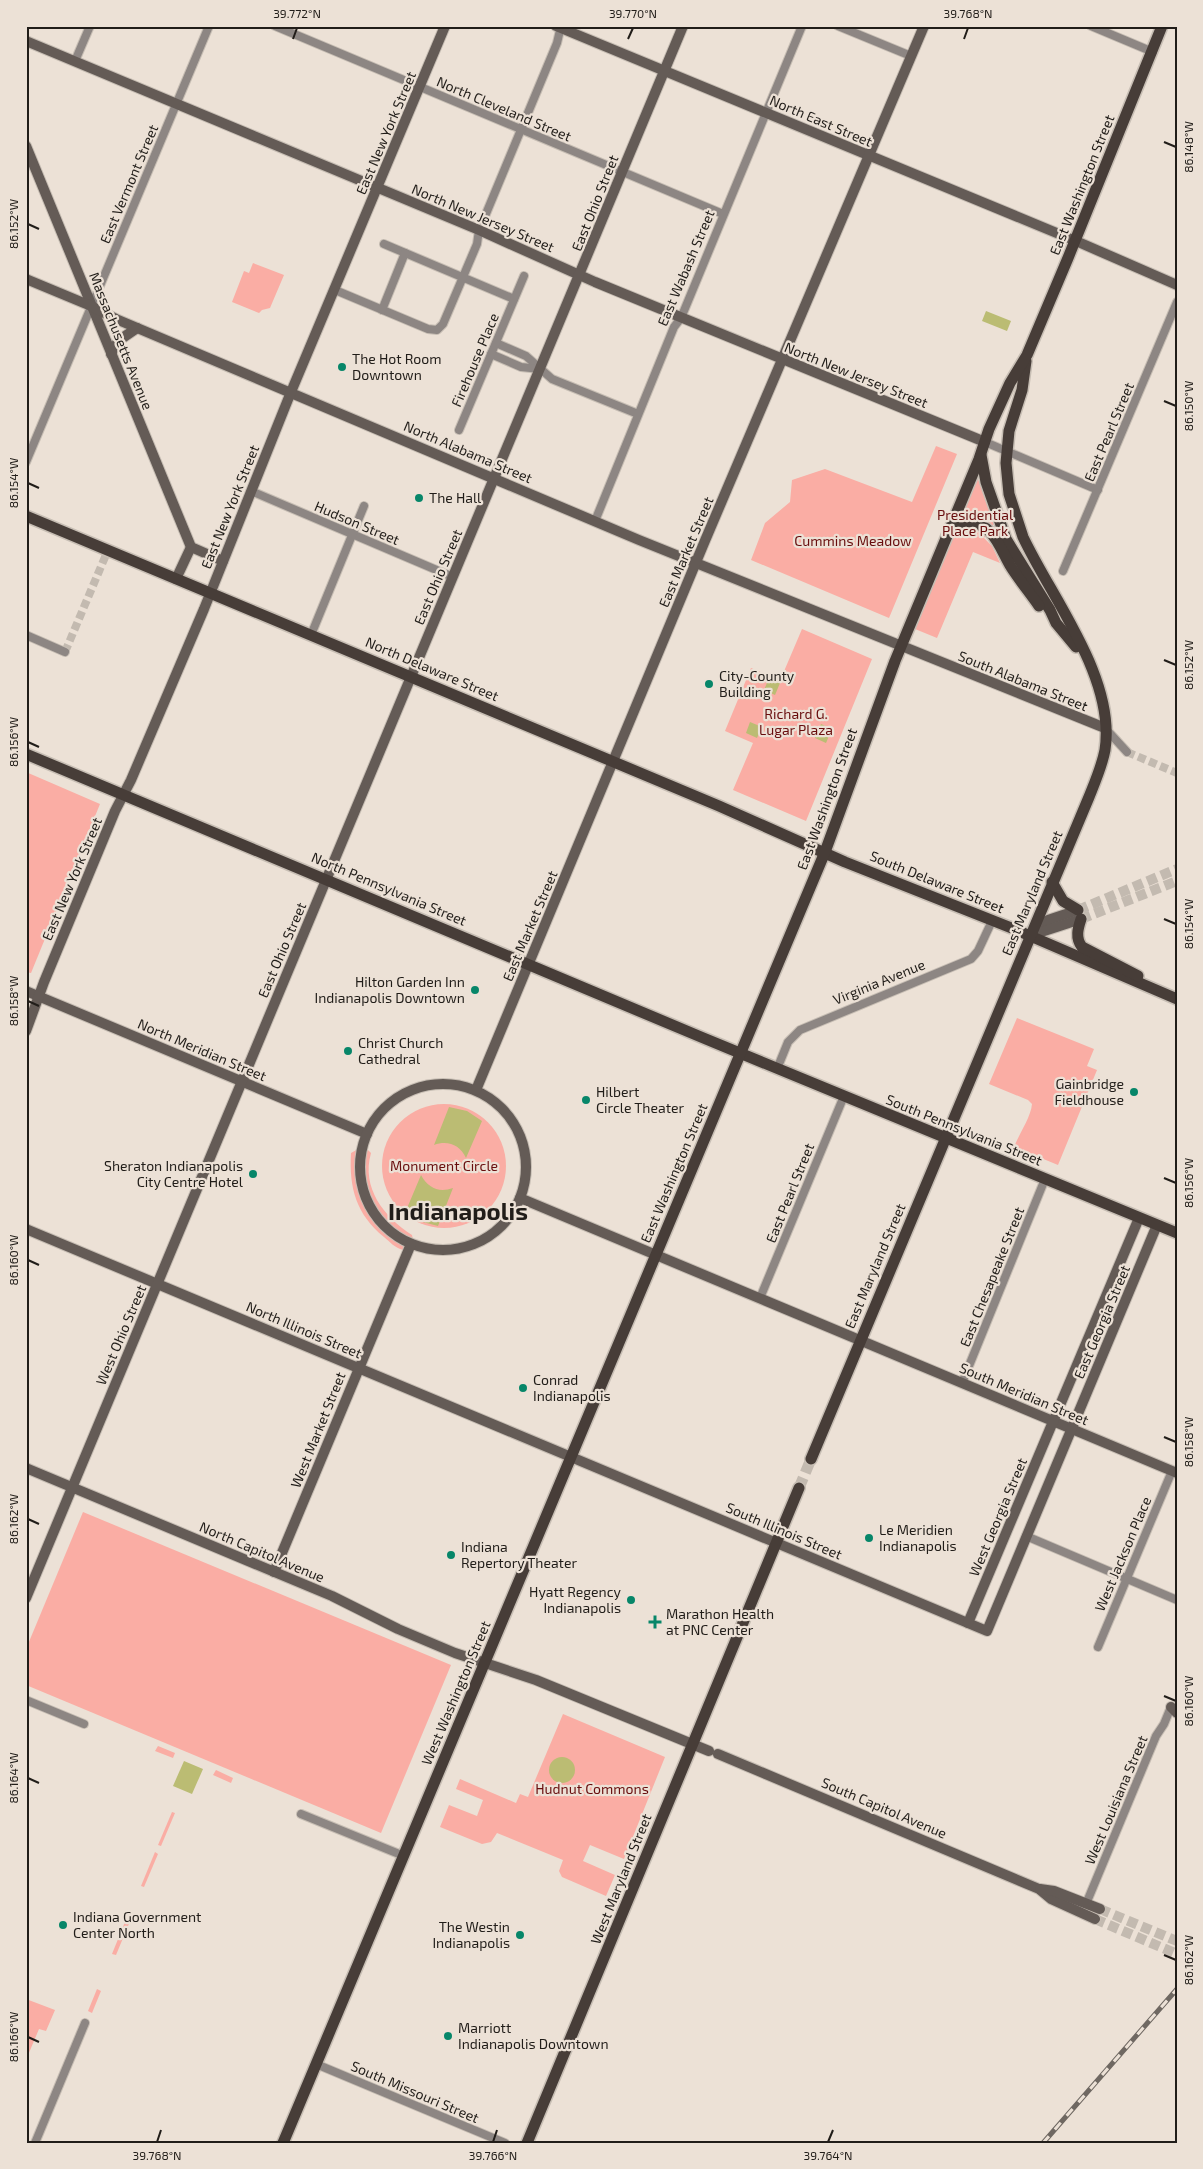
<svg xmlns="http://www.w3.org/2000/svg" width="1203" height="2169" font-family="'Exo 2',sans-serif">
<style>
.green{fill:#faada4}
.water{fill:#bbbc73}
.lines{fill:none;stroke-linecap:round;stroke-linejoin:round}
.street-tunnel{stroke:#c3bab0;stroke-width:8;stroke-dasharray:8 4;stroke-linecap:butt}
.secondary-tunnel{stroke:#c3bab0;stroke-width:10;stroke-dasharray:10 5;stroke-linecap:butt}
.primary-tunnel{stroke:#c3bab0;stroke-width:11;stroke-dasharray:11 5.5;stroke-linecap:butt}
.street-casing{stroke:#c7beb4;stroke-width:10}
.secondary-casing{stroke:#c7beb4;stroke-width:12}
.primary-casing{stroke:#c7beb4;stroke-width:14}
.street{stroke:#8d8683;stroke-width:8}
.secondary{stroke:#645b56;stroke-width:10}
.primary{stroke:#473d38;stroke-width:11}
.rail-casing{stroke:#6f6862;stroke-width:5}
.rail{stroke:#ece1d6;stroke-width:3;stroke-dasharray:9;stroke-linecap:butt}
.ticks{fill:none;stroke:#211d19;stroke-width:2}
.poi-dot{fill:#078669;stroke:#ece1d6;stroke-width:2}
.labels{text-anchor:middle;stroke-width:4.5;stroke-linejoin:round;paint-order:stroke}
.street-label{font-size:14px;fill:#211d19;stroke:#ece1d6}
.poi-label{font-size:14px;fill:#211d19;stroke:#ece1d6;text-anchor:start}
.park-label{font-size:14px;fill:#680d0d;stroke:#ece1d6}
.town-label{font-size:24px;font-weight:bold;fill:#211d19;stroke:#ece1d6}
.neatline{fill:none;stroke:#211d19;stroke-width:2}
.ticks-label{font-size:12px;text-anchor:middle;fill:#211d19}
</style>
<rect width="100%" height="100%" fill="#ece1d6"/>
<g class="green">
<path d="M253,263L284,275L270,308L262,310L259,313L232,302L244,271L249,273Z"/>
<path d="M936,446L957,454L889,618L751,560L765,523L790,502L792,480L825,469L912,502Z"/>
<path d="M977,476L994,524L984,538L992,546L1000,563L973,552L937,638L915,629Z"/>
<path d="M802,629L872,659L806,821L733,790L753,743L725,731L751,668L770,676L772,673L782,676Z"/>
<path d="M26,772L100,804L31,973L26,972Z"/>
<path d="M1017,1018L1094,1049L1087,1066L1097,1070L1058,1165L1014,1147C1019,1134 1031,1117 1032,1104L1028,1100L989,1084Z"/>
<circle cx="444" cy="1166" r="62"/>
<path d="M360,1148L367,1149L371,1153C361,1188 384,1217 412,1235L413,1240L403,1250C395,1248 390,1242 384,1237C356,1214 349,1188 351,1153Z"/>
<path d="M83,1512L451,1665L381,1833L26,1685V1649Z"/>
<path d="M563,1714L665,1757L624,1859L590,1845L583,1861L615,1875L606,1896L562,1877L559,1871L563,1860L497,1833L491,1842L482,1844L440,1827L449,1805L477,1816L483,1800L456,1789L460,1779L516,1803L520,1794L528,1797Z"/>
<path d="M158,1746L175,1753L173,1758L155,1751Z"/>
<path d="M216,1770L233,1778L231,1783L213,1775Z"/>
<path d="M172,1812L175,1813L161,1846L158,1845Z"/>
<path d="M155,1852L158,1854L144,1887L141,1886Z"/>
<path d="M129,1912L133,1914L116,1955L112,1954Z"/>
<path d="M97,1989L101,1991L92,2013L88,2011Z"/>
<path d="M26,1999L55,2010L46,2031L39,2029L26,2060Z"/>
</g>
<g class="water">
<path d="M986,311L1011,321L1007,331L982,321Z"/>
<path d="M769,678L780,683L775,695L764,690Z"/>
<path d="M750,722L762,727L757,738L746,733Z"/>
<path d="M821,724L832,729L826,743L815,738Z"/>
<path d="M449,1107L467,1111L482,1121L466,1158C460,1145 448,1140 434,1145Z"/>
<path d="M421,1175C428,1188 439,1193 453,1188L438,1226L419,1221L405,1213Z"/>
<circle cx="562" cy="1770" r="13"/>
<path d="M184,1761L203,1769L192,1794L173,1786Z"/>
</g>
<g class="lines">
<g class="street-tunnel">
<path d="M65,652L108,550"/>
<path d="M1127,752L1177,773"/>
</g>
<g class="secondary-tunnel">
<path d="M1078,910L1177,869"/>
<path d="M1081,919L1177,881"/>
<path d="M1100,1909L1177,1941"/>
<path d="M1095,1919L1177,1954"/>
</g>
<path class="primary-tunnel" d="M799,1488L811,1459"/>
<defs>
<g id="street">
<path d="M275,26L723,214"/>
<path d="M838,26L911,56"/>
<path d="M1091,26L1153,52"/>
<path d="M75,61L90,26"/>
<path d="M483,221L557,43L561,26"/>
<path d="M384,244L514,299"/>
<path d="M335,290L428,329L437,330L443,324L477,244L479,230"/>
<path d="M382,310L405,253"/>
<path d="M496,343L526,356L552,379L638,414"/>
<path d="M491,354L521,367L540,369"/>
<path d="M459,430L524,276"/>
<path d="M985,442L1098,490"/>
<path d="M26,462L209,26"/>
<path d="M251,491L453,577"/>
<path d="M595,521L674,327L681,318L802,26"/>
<path d="M1063,571L1177,302"/>
<path d="M26,635L65,652"/>
<path d="M311,635L364,506"/>
<path d="M1105,728L1127,752"/>
<path d="M777,1069L788,1042L800,1030L971,959L978,951L992,921"/>
<path d="M760,1298L844,1096"/>
<path d="M962,1383L1045,1179"/>
<path d="M1026,1536L1177,1600"/>
<path d="M1098,1647L1172,1471"/>
<path d="M26,1700L84,1724"/>
<path d="M301,1814L404,1856"/>
<path d="M1086,1904L1156,1736L1164,1724L1171,1707"/>
<path d="M316,2064L505,2143"/>
<path d="M35,2143L85,2023"/>
</g>
<g id="secondary">
<path d="M556,26L1076,241L1177,285"/>
<path d="M26,41L479,230L595,282L985,442"/>
<path d="M26,146L191,547L223,561"/>
<path d="M26,279L91,306L116,319L639,540L1105,728"/>
<path d="M111,354L118,341L137,328"/>
<path d="M176,579L191,547"/>
<path d="M1032,934L1048,920L1078,910"/>
<path d="M1035,934L1081,919"/>
<path d="M26,991L367,1134"/>
<path d="M26,1031L44,982L115,811L131,780L204,609L291,392L445,26"/>
<circle cx="443" cy="1167" r="83"/>
<path d="M476,1090L704,543L924,26"/>
<path d="M520,1198L1177,1473"/>
<path d="M26,1229L987,1631L1157,1225"/>
<path d="M26,1468L332,1596L398,1629L455,1653L536,1680L709,1751"/>
<path d="M274,1572L411,1244"/>
<path d="M26,1598L683,26"/>
<path d="M968,1623L1139,1218"/>
<path d="M1171,1707L1177,1713"/>
<path d="M718,1754L1039,1889L1051,1899L1095,1919"/>
<path d="M1040,1889L1054,1891L1100,1909"/>
</g>
<g id="primary">
<path d="M981,455L986,482L1006,539L1050,610L1056,623L1076,647"/>
<path d="M26,516L719,806L845,862L1014,929L1177,999"/>
<path d="M949,531C954,526 960,524 967,523C993,521 1000,549 1011,567C1020,581 1030,593 1039,606"/>
<path d="M26,754L701,1037L1177,1233"/>
<path d="M1052,882L1063,901L1078,910"/>
<path d="M1081,919C1078,928 1075,938 1082,947L1138,976"/>
<path d="M811,1459L1089,797C1095,782 1102,766 1105,750C1116,678 1052,599 1023,537L1009,494L1006,463L1009,431L1022,390L1026,361"/>
<path d="M283,2143L825,852L895,661L979,459L989,429L1010,383L1027,355L1068,258L1162,26"/>
<path d="M527,2143L799,1488"/>
</g>
</defs>
<use href="#street" class="street-casing"/>
<use href="#secondary" class="secondary-casing"/>
<use href="#primary" class="primary-casing"/>
<use href="#street" class="street"/>
<use href="#secondary" class="secondary"/>
<use href="#primary" class="primary"/>
<defs>
<path id="rail" d="M1043,2143L1177,1989"/>
</defs>
<use href="#rail" class="rail-casing"/>
<use href="#rail" class="rail"/>
</g>
<path class="ticks" d="M293,39L297,28M628,39L633,28M964,39L968,28M1164,142L1176,147M28,224L39,229M1164,401L1176,406M28,483L39,488M1164,660L1176,665M28,742L39,747M1164,919L1176,924M28,1001L39,1006M1164,1178L1176,1183M28,1260L39,1265M1164,1437L1176,1442M28,1519L39,1524M1164,1696L1176,1701M28,1778L39,1783M1164,1955L1176,1960M28,2037L39,2042M157,2142L161,2130M493,2142L497,2130M828,2142L833,2130"/>
<g class="poi-dot">
<circle cx="342" cy="367" r="5"/>
<circle cx="419" cy="498" r="5"/>
<circle cx="709" cy="684" r="5"/>
<circle cx="475" cy="990" r="5"/>
<circle cx="348" cy="1051" r="5"/>
<circle cx="1134" cy="1092" r="5"/>
<circle cx="586" cy="1100" r="5"/>
<circle cx="253" cy="1174" r="5"/>
<circle cx="523" cy="1388" r="5"/>
<circle cx="869" cy="1538" r="5"/>
<circle cx="451" cy="1555" r="5"/>
<circle cx="631" cy="1600" r="5"/>
<path d="M652.5 1614.5h5v5h5v5h-5v5h-5v-5h-5v-5h5z"/>
<circle cx="63" cy="1925" r="5"/>
<circle cx="520" cy="1935" r="5"/>
<circle cx="448" cy="2036" r="5"/>
</g>
<g class="labels">
<g class="street-label">
<text transform="translate(504 109) rotate(23)" y="5">North Cleveland Street</text>
<text transform="translate(821 121) rotate(23)" y="5">North East Street</text>
<text transform="translate(386 133) rotate(-67)" y="5">East New York Street</text>
<text transform="translate(129 184) rotate(-67)" y="5">East Vermont Street</text>
<text transform="translate(1082 185) rotate(-68)" y="5">East Washington Street</text>
<text transform="translate(595 203) rotate(-68)" y="5">East Ohio Street</text>
<text transform="translate(483 218) rotate(23)" y="5">North New Jersey Street</text>
<text transform="translate(686 268) rotate(-67)" y="5">East Wabash Street</text>
<text transform="translate(121 341) rotate(68)" y="5">Massachusetts Avenue</text>
<text transform="translate(475 360) rotate(-67)" y="5">Firehouse Place</text>
<text transform="translate(856 375) rotate(22)" y="5">North New Jersey Street</text>
<text transform="translate(1109 432) rotate(-67)" y="5">East Pearl Street</text>
<text transform="translate(468 452) rotate(23)" y="5">North Alabama Street</text>
<text transform="translate(230 507) rotate(-68)" y="5">East New York Street</text>
<text transform="translate(357 523) rotate(23)" y="5">Hudson Street</text>
<text transform="translate(686 552) rotate(-67)" y="5">East Market Street</text>
<text transform="translate(438 577) rotate(-67)" y="5">East Ohio Street</text>
<text transform="translate(432 669) rotate(23)" y="5">North Delaware Street</text>
<text transform="translate(1023 681) rotate(22)" y="5">South Alabama Street</text>
<text transform="translate(827 799) rotate(-70)" y="5">East Washington Street</text>
<text transform="translate(72 879) rotate(-67)" y="5">East New York Street</text>
<text transform="translate(937 882) rotate(22)" y="5">South Delaware Street</text>
<text transform="translate(389 889) rotate(23)" y="5">North Pennsylvania Street</text>
<text transform="translate(1032 893) rotate(-67)" y="5">East Maryland Street</text>
<text transform="translate(530 926) rotate(-67)" y="5">East Market Street</text>
<text transform="translate(282 950) rotate(-67)" y="5">East Ohio Street</text>
<text transform="translate(879 982) rotate(-22)" y="5">Virginia Avenue</text>
<text transform="translate(202 1050) rotate(23)" y="5">North Meridian Street</text>
<text transform="translate(964 1130) rotate(22)" y="5">South Pennsylvania Street</text>
<text transform="translate(674 1173) rotate(-67)" y="5">East Washington Street</text>
<text transform="translate(790 1193) rotate(-68)" y="5">East Pearl Street</text>
<text transform="translate(875 1266) rotate(-67)" y="5">East Maryland Street</text>
<text transform="translate(992 1277) rotate(-68)" y="5">East Chesapeake Street</text>
<text transform="translate(1102 1322) rotate(-67)" y="5">East Georgia Street</text>
<text transform="translate(304 1330) rotate(23)" y="5">North Illinois Street</text>
<text transform="translate(121 1335) rotate(-67)" y="5">West Ohio Street</text>
<text transform="translate(1024 1394) rotate(23)" y="5">South Meridian Street</text>
<text transform="translate(318 1430) rotate(-68)" y="5">West Market Street</text>
<text transform="translate(998 1517) rotate(-67)" y="5">West Georgia Street</text>
<text transform="translate(784 1531) rotate(23)" y="5">South Illinois Street</text>
<text transform="translate(262 1552) rotate(23)" y="5">North Capitol Avenue</text>
<text transform="translate(1123 1554) rotate(-67)" y="5">West Jackson Place</text>
<text transform="translate(456 1693) rotate(-67)" y="5">West Washington Street</text>
<text transform="translate(1116 1800) rotate(-67)" y="5">West Louisiana Street</text>
<text transform="translate(884 1808) rotate(23)" y="5">South Capitol Avenue</text>
<text transform="translate(621 1879) rotate(-68)" y="5">West Maryland Street</text>
<text transform="translate(415 2092) rotate(23)" y="5">South Missouri Street</text>
</g>
<g class="poi-label">
<text x="352" y="364">The Hot Room<tspan x="352" dy="16">Downtown</tspan></text>
<text x="429" y="503">The Hall</text>
<text x="719" y="681">City-County<tspan x="719" dy="16">Building</tspan></text>
<text x="465" y="987" text-anchor="end">Hilton Garden Inn<tspan x="465" dy="16">Indianapolis Downtown</tspan></text>
<text x="358" y="1048">Christ Church<tspan x="358" dy="16">Cathedral</tspan></text>
<text x="1124" y="1089" text-anchor="end">Gainbridge<tspan x="1124" dy="16">Fieldhouse</tspan></text>
<text x="596" y="1097">Hilbert<tspan x="596" dy="16">Circle Theater</tspan></text>
<text x="243" y="1171" text-anchor="end">Sheraton Indianapolis<tspan x="243" dy="16">City Centre Hotel</tspan></text>
<text x="533" y="1385">Conrad<tspan x="533" dy="16">Indianapolis</tspan></text>
<text x="879" y="1535">Le Meridien<tspan x="879" dy="16">Indianapolis</tspan></text>
<text x="461" y="1552">Indiana<tspan x="461" dy="16">Repertory Theater</tspan></text>
<text x="621" y="1597" text-anchor="end">Hyatt Regency<tspan x="621" dy="16">Indianapolis</tspan></text>
<text x="666" y="1619">Marathon Health<tspan x="666" dy="16">at PNC Center</tspan></text>
<text x="73" y="1922">Indiana Government<tspan x="73" dy="16">Center North</tspan></text>
<text x="510" y="1932" text-anchor="end">The Westin<tspan x="510" dy="16">Indianapolis</tspan></text>
<text x="458" y="2033">Marriott<tspan x="458" dy="16">Indianapolis Downtown</tspan></text>
</g>
<g class="park-label">
<text x="975" y="520">Presidential<tspan x="975" dy="16">Place Park</tspan></text>
<text x="853" y="546">Cummins Meadow</text>
<text x="796" y="719">Richard G.<tspan x="796" dy="16">Lugar Plaza</tspan></text>
<text x="444" y="1171">Monument Circle</text>
<text x="592" y="1794">Hudnut Commons</text>
</g>
<g class="town-label">
<text x="458" y="1220">Indianapolis</text>
</g>
</g>
<rect width="1203" height="2169" fill="none" stroke="#ece1d6" stroke-width="55"/>
<rect x="28" y="28" width="1148" height="2114" class="neatline"/>
<g class="ticks-label">
<text x="297" y="18">39.772°N</text>
<text x="633" y="18">39.770°N</text>
<text x="968" y="18">39.768°N</text>
<text transform="translate(1189 147) rotate(-90)" y="4">86.148°W</text>
<text transform="translate(14 224) rotate(-90)" y="4">86.152°W</text>
<text transform="translate(1189 406) rotate(-90)" y="4">86.150°W</text>
<text transform="translate(14 483) rotate(-90)" y="4">86.154°W</text>
<text transform="translate(1189 665) rotate(-90)" y="4">86.152°W</text>
<text transform="translate(14 742) rotate(-90)" y="4">86.156°W</text>
<text transform="translate(1189 924) rotate(-90)" y="4">86.154°W</text>
<text transform="translate(14 1001) rotate(-90)" y="4">86.158°W</text>
<text transform="translate(1189 1183) rotate(-90)" y="4">86.156°W</text>
<text transform="translate(14 1260) rotate(-90)" y="4">86.160°W</text>
<text transform="translate(1189 1442) rotate(-90)" y="4">86.158°W</text>
<text transform="translate(14 1519) rotate(-90)" y="4">86.162°W</text>
<text transform="translate(1189 1701) rotate(-90)" y="4">86.160°W</text>
<text transform="translate(14 1778) rotate(-90)" y="4">86.164°W</text>
<text transform="translate(1189 1960) rotate(-90)" y="4">86.162°W</text>
<text transform="translate(14 2037) rotate(-90)" y="4">86.166°W</text>
<text x="157" y="2160">39.768°N</text>
<text x="493" y="2160">39.766°N</text>
<text x="828" y="2160">39.764°N</text>
</g>
</svg>
